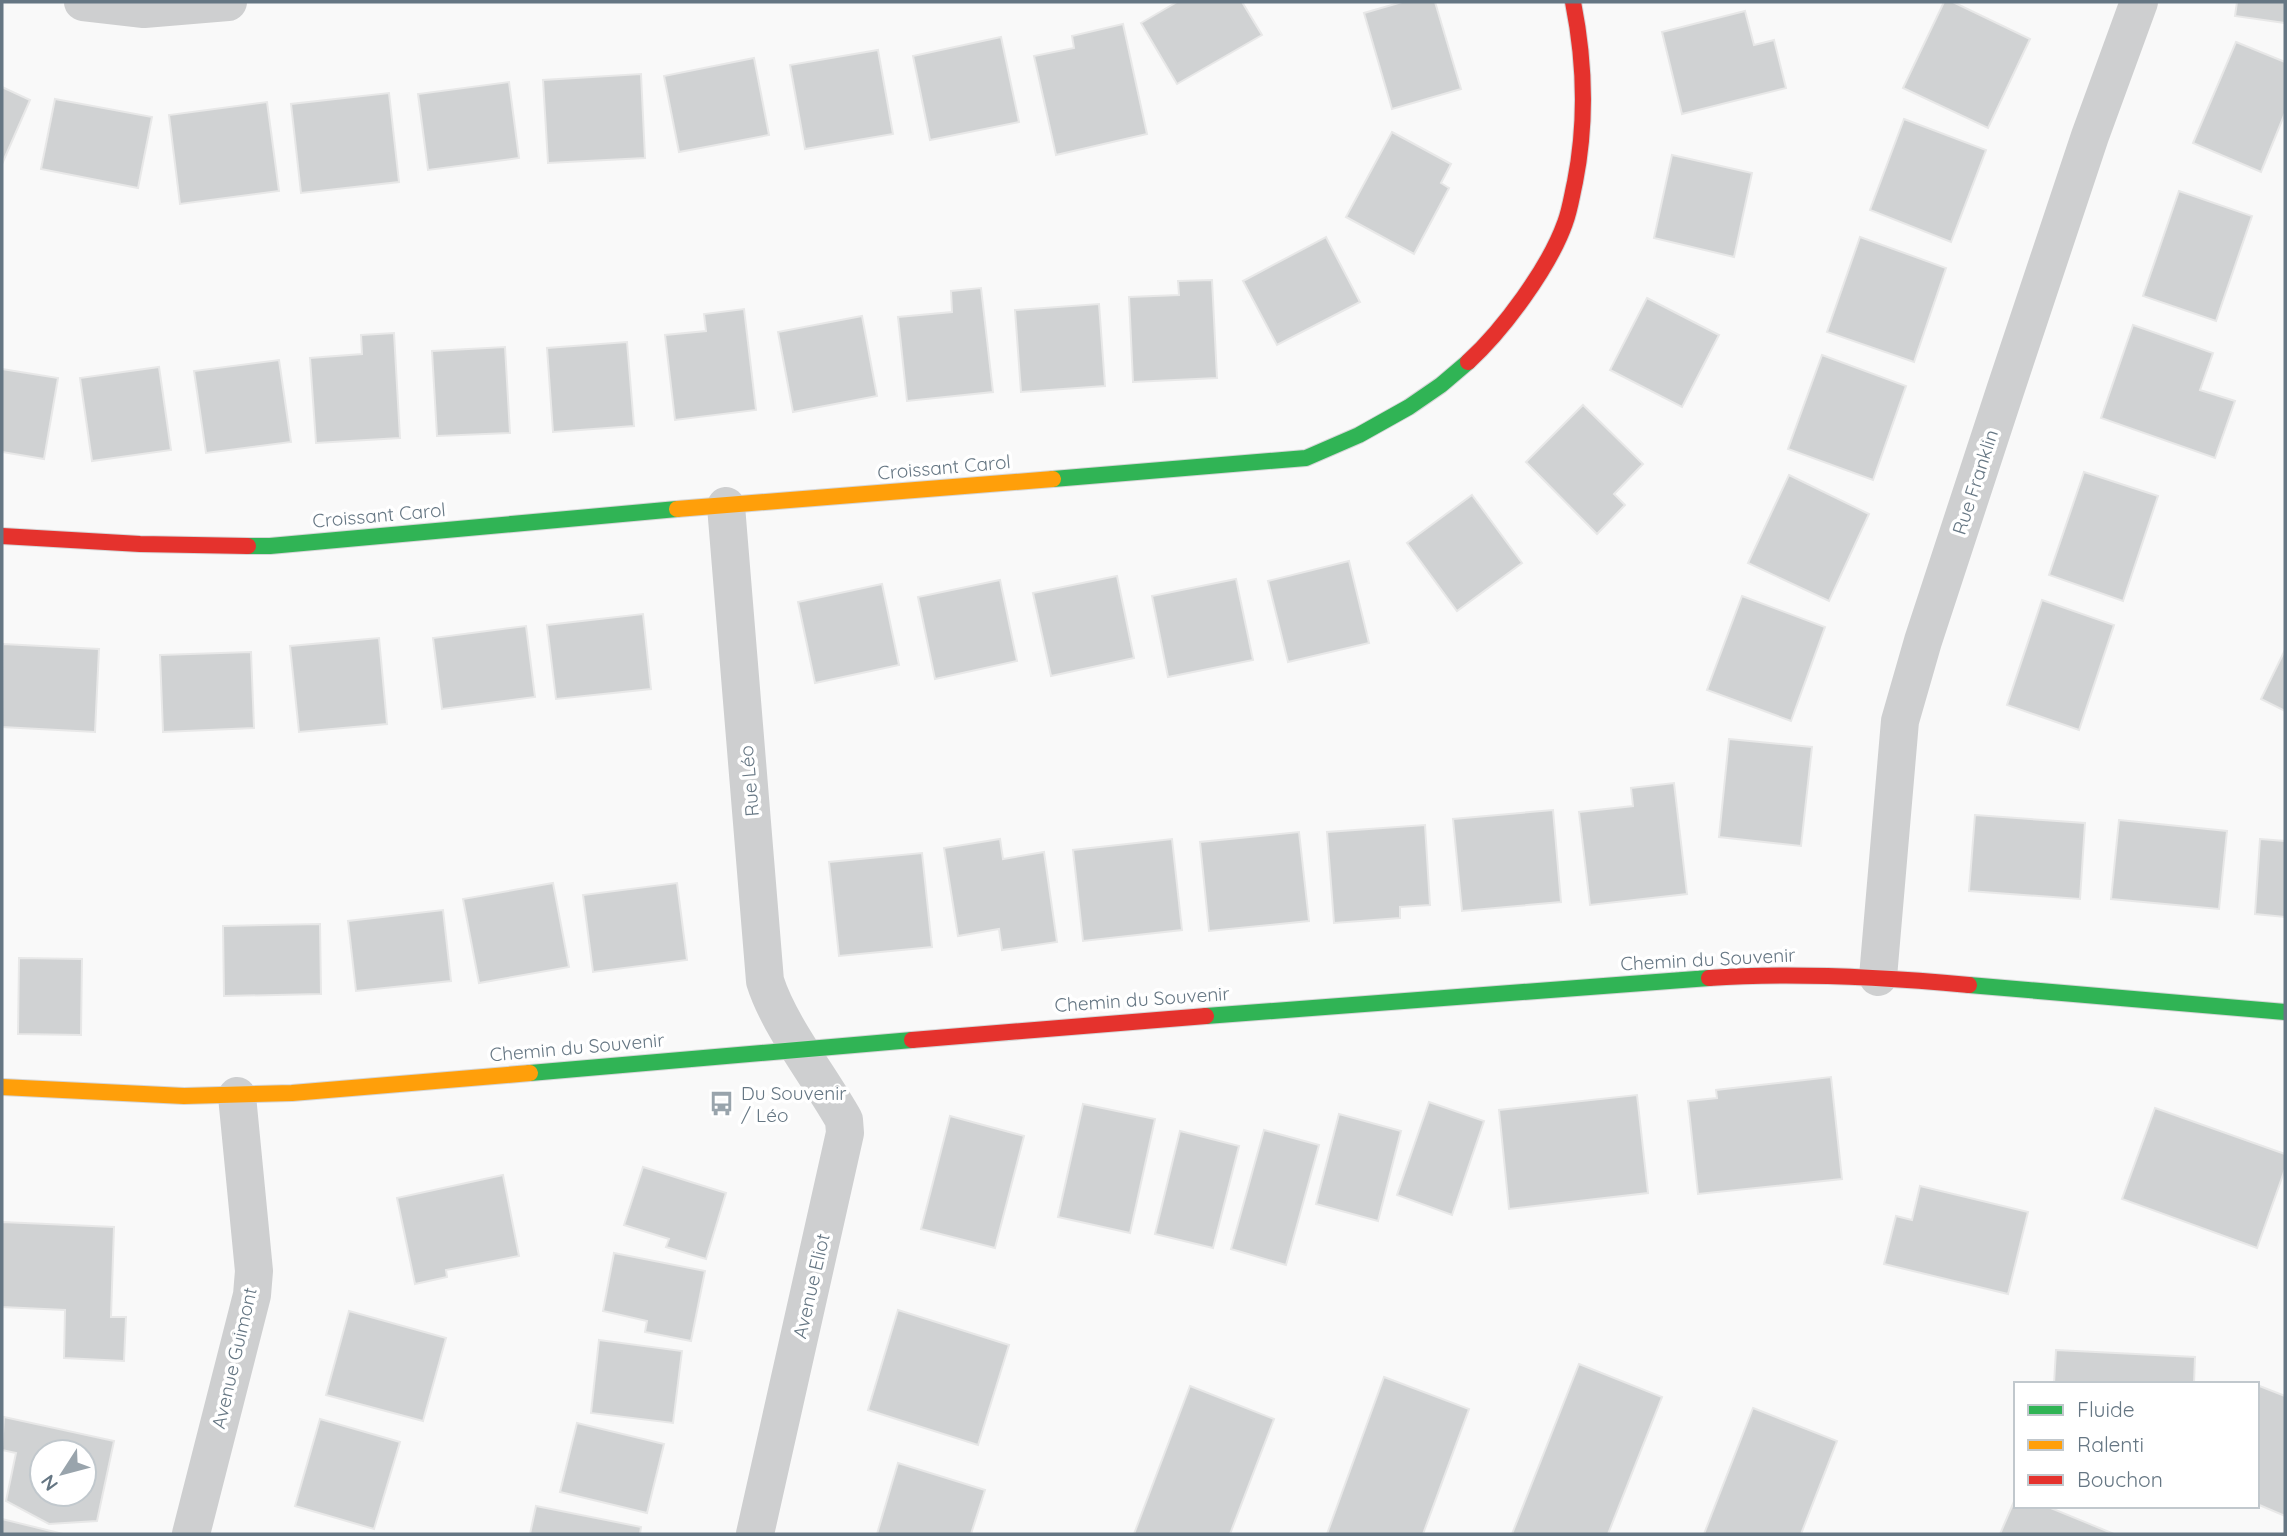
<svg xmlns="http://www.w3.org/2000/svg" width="2287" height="1536" font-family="Quicksand,sans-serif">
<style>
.building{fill:#d0d2d3;stroke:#e8e8e8;stroke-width:2;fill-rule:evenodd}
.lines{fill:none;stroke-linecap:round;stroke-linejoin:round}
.fast-casing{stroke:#d5d6d7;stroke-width:18}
.slow-casing{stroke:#d5d6d7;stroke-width:18}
.jam-casing{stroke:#d5d6d7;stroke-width:18}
.street{stroke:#cecfd0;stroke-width:38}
.fast{stroke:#30b455;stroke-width:16}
.slow{stroke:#ff9f0a;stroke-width:16}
.jam{stroke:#e5322d;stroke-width:16}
.labels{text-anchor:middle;stroke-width:7;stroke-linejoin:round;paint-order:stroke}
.street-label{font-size:19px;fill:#657683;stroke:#fff}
.poi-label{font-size:19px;fill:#657683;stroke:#fff;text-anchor:start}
</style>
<rect width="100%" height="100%" fill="#f9f9f9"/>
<g class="building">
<path d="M1177,2H1242L1262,35L1177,84L1141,23Z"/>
<path d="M1402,2H1435L1461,89L1392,109L1364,13Z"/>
<path d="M1944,2H1953L2030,39L1988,128L1903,88Z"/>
<path d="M2237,2H2285V23L2235,16Z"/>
<path d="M1745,11L1754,45L1774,40L1786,88L1682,114L1662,32Z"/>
<path d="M1123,24L1147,134L1056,155L1034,56L1074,48L1072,36Z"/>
<path d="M1001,37L1019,122L930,140L913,56Z"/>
<path d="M2236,42L2285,62V113L2261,172L2193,143Z"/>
<path d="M878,50L893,134L805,149L790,65Z"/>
<path d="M754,58L769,135L679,152L664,76Z"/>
<path d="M641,74L645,158L548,163L543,80Z"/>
<path d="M509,82L519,158L428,170L418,94Z"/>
<path d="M2,87L30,100L2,164Z"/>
<path d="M389,93L399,182L301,193L291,104Z"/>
<path d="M55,99L152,117L138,188L41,169Z"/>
<path d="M267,102L279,191L180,204L169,115Z"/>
<path d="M1904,119L1986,150L1951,242L1870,210Z"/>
<path d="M1392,132L1451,164L1441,183L1449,188L1414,254L1346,217Z"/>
<path d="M1672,155L1752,173L1734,257L1654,238Z"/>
<path d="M2179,191L2252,216L2216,321L2143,296Z"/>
<path d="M1326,237L1360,302L1277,345L1243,281Z"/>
<path d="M1860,237L1946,268L1914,362L1827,332Z"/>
<path d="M1212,280L1217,378L1133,382L1129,297L1179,295L1178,281Z"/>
<path d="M981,288L993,392L907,401L898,317L952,312L951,291Z"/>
<path d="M1647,298L1719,335L1682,407L1610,370Z"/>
<path d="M1099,304L1105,386L1021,392L1015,310Z"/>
<path d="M744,309L756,410L675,420L665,335L706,331L704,314Z"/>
<path d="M862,316L877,396L793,412L778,332Z"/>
<path d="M2133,325L2213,353L2200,390L2235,401L2215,458L2101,418Z"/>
<path d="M394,333L400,438L316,443L310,358L362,354L361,335Z"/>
<path d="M627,342L634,426L553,432L547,348Z"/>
<path d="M505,347L510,433L437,436L432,351Z"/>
<path d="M1822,355L1906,386L1873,480L1788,449Z"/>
<path d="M279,360L291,442L206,453L194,371Z"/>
<path d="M159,367L171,450L92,461L80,378Z"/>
<path d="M2,369L58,378L44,459L2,452Z"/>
<path d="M1583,405L1643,464L1614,494L1625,505L1597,534L1526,462Z"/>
<path d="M2084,472L2158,496L2123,601L2049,575Z"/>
<path d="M1789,475L1869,514L1829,601L1748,563Z"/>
<path d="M1472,495L1522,563L1457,611L1407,543Z"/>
<path d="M1349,561L1369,643L1288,662L1268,581Z"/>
<path d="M1117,576L1134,658L1051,676L1033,593Z"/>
<path d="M1236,579L1253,660L1168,677L1152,596Z"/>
<path d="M1000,580L1017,661L935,679L918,597Z"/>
<path d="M882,584L899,665L815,683L798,602Z"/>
<path d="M1742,596L1825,627L1791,721L1707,690Z"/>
<path d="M2042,600L2114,625L2079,730L2007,705Z"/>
<path d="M643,614L651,689L556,699L547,625Z"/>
<path d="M526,626L535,697L442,709L433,638Z"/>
<path d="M379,638L387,724L299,732L290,646Z"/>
<path d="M3,644L99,649L95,732L2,727Z"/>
<path d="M2285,650V711L2261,699Z"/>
<path d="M251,652L254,728L163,732L160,655Z"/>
<path d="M1729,739L1812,747L1801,846L1719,837Z"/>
<path d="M1674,783L1687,894L1590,905L1579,812L1633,806L1631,788Z"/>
<path d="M1553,810L1561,902L1462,911L1453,819Z"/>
<path d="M1975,815L2085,823L2080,899L1969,891Z"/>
<path d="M2119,820L2227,831L2219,909L2111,899Z"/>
<path d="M1425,825L1430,905L1400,907V918L1334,923L1327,832Z"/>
<path d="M1299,832L1309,921L1209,931L1200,842Z"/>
<path d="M1000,839L1003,859L1044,852L1057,942L1002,950L999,929L958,936L944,848Z"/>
<path d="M1172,839L1182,930L1083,941L1073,850Z"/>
<path d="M2260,839L2285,841V917L2255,914Z"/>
<path d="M922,853L932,947L839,956L829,862Z"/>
<path d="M553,883L569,967L479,983L463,899Z"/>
<path d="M677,883L687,960L593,972L583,895Z"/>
<path d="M443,910L451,981L356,991L348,921Z"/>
<path d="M320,924L321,994L224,996L223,926Z"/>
<path d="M19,958L82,959L81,1035L18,1034Z"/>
<path d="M1831,1077L1842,1179L1698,1194L1688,1101L1717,1098L1716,1090Z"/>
<path d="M1637,1095L1648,1193L1509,1209L1499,1110Z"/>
<path d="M1429,1102L1484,1121L1452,1215L1397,1195Z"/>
<path d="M1083,1104L1155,1119L1130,1233L1058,1217Z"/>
<path d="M2155,1108L2285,1154V1169L2257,1248L2122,1199Z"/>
<path d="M1339,1114L1401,1131L1378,1221L1316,1204Z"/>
<path d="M950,1116L1024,1136L995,1248L921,1229Z"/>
<path d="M1264,1130L1319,1145L1286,1265L1231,1249Z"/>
<path d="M1180,1131L1239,1146L1213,1248L1155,1234Z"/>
<path d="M643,1167L726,1193L706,1259L666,1247L669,1239L624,1225Z"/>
<path d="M503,1175L519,1256L446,1270L447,1277L415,1284L397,1198Z"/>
<path d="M1920,1186L2028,1212L2008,1294L1884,1264L1896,1216L1912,1220Z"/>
<path d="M2,1222L114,1227L111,1317H126L124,1361L64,1358L65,1310L2,1307Z"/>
<path d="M614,1253L705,1271L691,1341L645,1332L647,1321L603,1311Z"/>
<path d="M898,1310L1009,1345L978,1445L868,1410Z"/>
<path d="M349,1311L446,1338L423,1421L326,1395Z"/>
<path d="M599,1340L682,1351L673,1423L591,1413Z"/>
<path d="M2056,1350L2195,1357L2194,1384H2054Z"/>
<path d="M1579,1364L1662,1397L1608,1534H1512Z"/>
<path d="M1384,1377L1469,1409L1423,1534H1327Z"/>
<path d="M2257,1385L2285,1396V1516L2257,1504Z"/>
<path d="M1190,1386L1274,1419L1230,1534H1134Z"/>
<path d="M1753,1408L1837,1441L1801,1534H1704Z"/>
<path d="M4,1417L114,1441L97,1521L49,1524L6,1501L16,1453L2,1450ZM42,1452H84V1494H42Z"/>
<path d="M320,1419L400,1442L374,1529L295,1506Z"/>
<path d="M577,1423L664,1444L647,1513L560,1492Z"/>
<path d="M898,1463L985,1490L971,1534H877Z"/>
<path d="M2016,1497V1506H2046L2114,1534H2000Z"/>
<path d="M536,1506L641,1527L640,1534H530Z"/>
<path d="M2,1519L63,1534H2Z"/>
</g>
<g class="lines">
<defs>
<g id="fast">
<path d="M1053,479L1306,458L1359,435L1409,407L1441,385L1468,362"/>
<path d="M248,546H270L677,509"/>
<path d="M1969,985L2285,1012"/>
<path d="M1206,1016L1709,978"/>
<path d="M530,1073L912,1040"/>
</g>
<g id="slow">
<path d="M677,509L1053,479"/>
<path d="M2,1087L184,1096L292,1093L530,1073"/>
</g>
<g id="jam">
<path d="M1468,362C1503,330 1549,268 1565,223C1570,210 1572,195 1575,182C1587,121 1585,62 1573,2"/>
<path d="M2,536L140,544L248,546"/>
<path d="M1709,978C1795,972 1883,977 1969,985"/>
<path d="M912,1040L1206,1016"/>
</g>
</defs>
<use href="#fast" class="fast-casing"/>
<use href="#slow" class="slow-casing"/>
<use href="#jam" class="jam-casing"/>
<g class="street">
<path d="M83,2L144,9L228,2"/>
<path d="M726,506L765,981C779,1026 820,1077 844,1120L845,1133L755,1534"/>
<path d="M1878,977L1900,721L1923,641L2005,391L2090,136L2139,2"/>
<path d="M191,1534L252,1295L254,1271L237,1096"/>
</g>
<use href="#fast" class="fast"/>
<use href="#slow" class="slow"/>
<use href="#jam" class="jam"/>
</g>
<defs>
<symbol id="bus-bare" viewBox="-9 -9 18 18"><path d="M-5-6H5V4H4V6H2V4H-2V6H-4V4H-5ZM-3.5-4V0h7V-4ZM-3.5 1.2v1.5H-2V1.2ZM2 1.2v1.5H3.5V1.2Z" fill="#99a4ac" stroke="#fff" stroke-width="2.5" paint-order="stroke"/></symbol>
</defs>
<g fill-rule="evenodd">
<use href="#bus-bare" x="704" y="1086" width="35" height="35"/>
</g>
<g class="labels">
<g class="street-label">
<text transform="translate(944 467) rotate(-5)" y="7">Croissant Carol</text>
<text transform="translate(1975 482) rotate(-72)" y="7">Rue Franklin</text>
<text transform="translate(379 515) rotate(-5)" y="7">Croissant Carol</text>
<text transform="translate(749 781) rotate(-95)" y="7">Rue Léo</text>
<text transform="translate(1708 959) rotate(-3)" y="7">Chemin du Souvenir</text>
<text transform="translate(1142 999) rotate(-4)" y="7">Chemin du Souvenir</text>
<text transform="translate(577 1047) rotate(-5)" y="7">Chemin du Souvenir</text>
<text transform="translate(811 1286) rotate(-77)" y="7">Avenue Eliot</text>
<text transform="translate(234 1358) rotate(-77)" y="7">Avenue Guimont</text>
</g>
<g class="poi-label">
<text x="741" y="1100">Du Souvenir<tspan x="741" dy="22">/ Léo</tspan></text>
</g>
</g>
<rect width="2287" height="1536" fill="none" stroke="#657683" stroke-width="7"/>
<rect x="2014" y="1382" width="245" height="126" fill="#ffffff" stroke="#c1c8cd" stroke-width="2"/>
<rect x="2028" y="1405" width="35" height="10" fill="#30b455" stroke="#c1c8cd" stroke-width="2"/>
<text x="2077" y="1417" font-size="21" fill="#657683">Fluide</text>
<rect x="2028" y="1440" width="35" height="10" fill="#ff9f0a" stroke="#c1c8cd" stroke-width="2"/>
<text x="2077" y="1452" font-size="21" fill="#657683">Ralenti</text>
<rect x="2028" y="1475" width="35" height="10" fill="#e5322d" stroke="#c1c8cd" stroke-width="2"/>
<text x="2077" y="1487" font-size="21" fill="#657683">Bouchon</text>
<g transform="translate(63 1473) rotate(234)"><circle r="33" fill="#ffffff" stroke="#c1c8cd" stroke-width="2"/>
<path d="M0-5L12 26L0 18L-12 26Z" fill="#99a4ac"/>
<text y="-10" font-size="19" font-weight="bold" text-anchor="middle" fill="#657683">N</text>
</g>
</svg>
